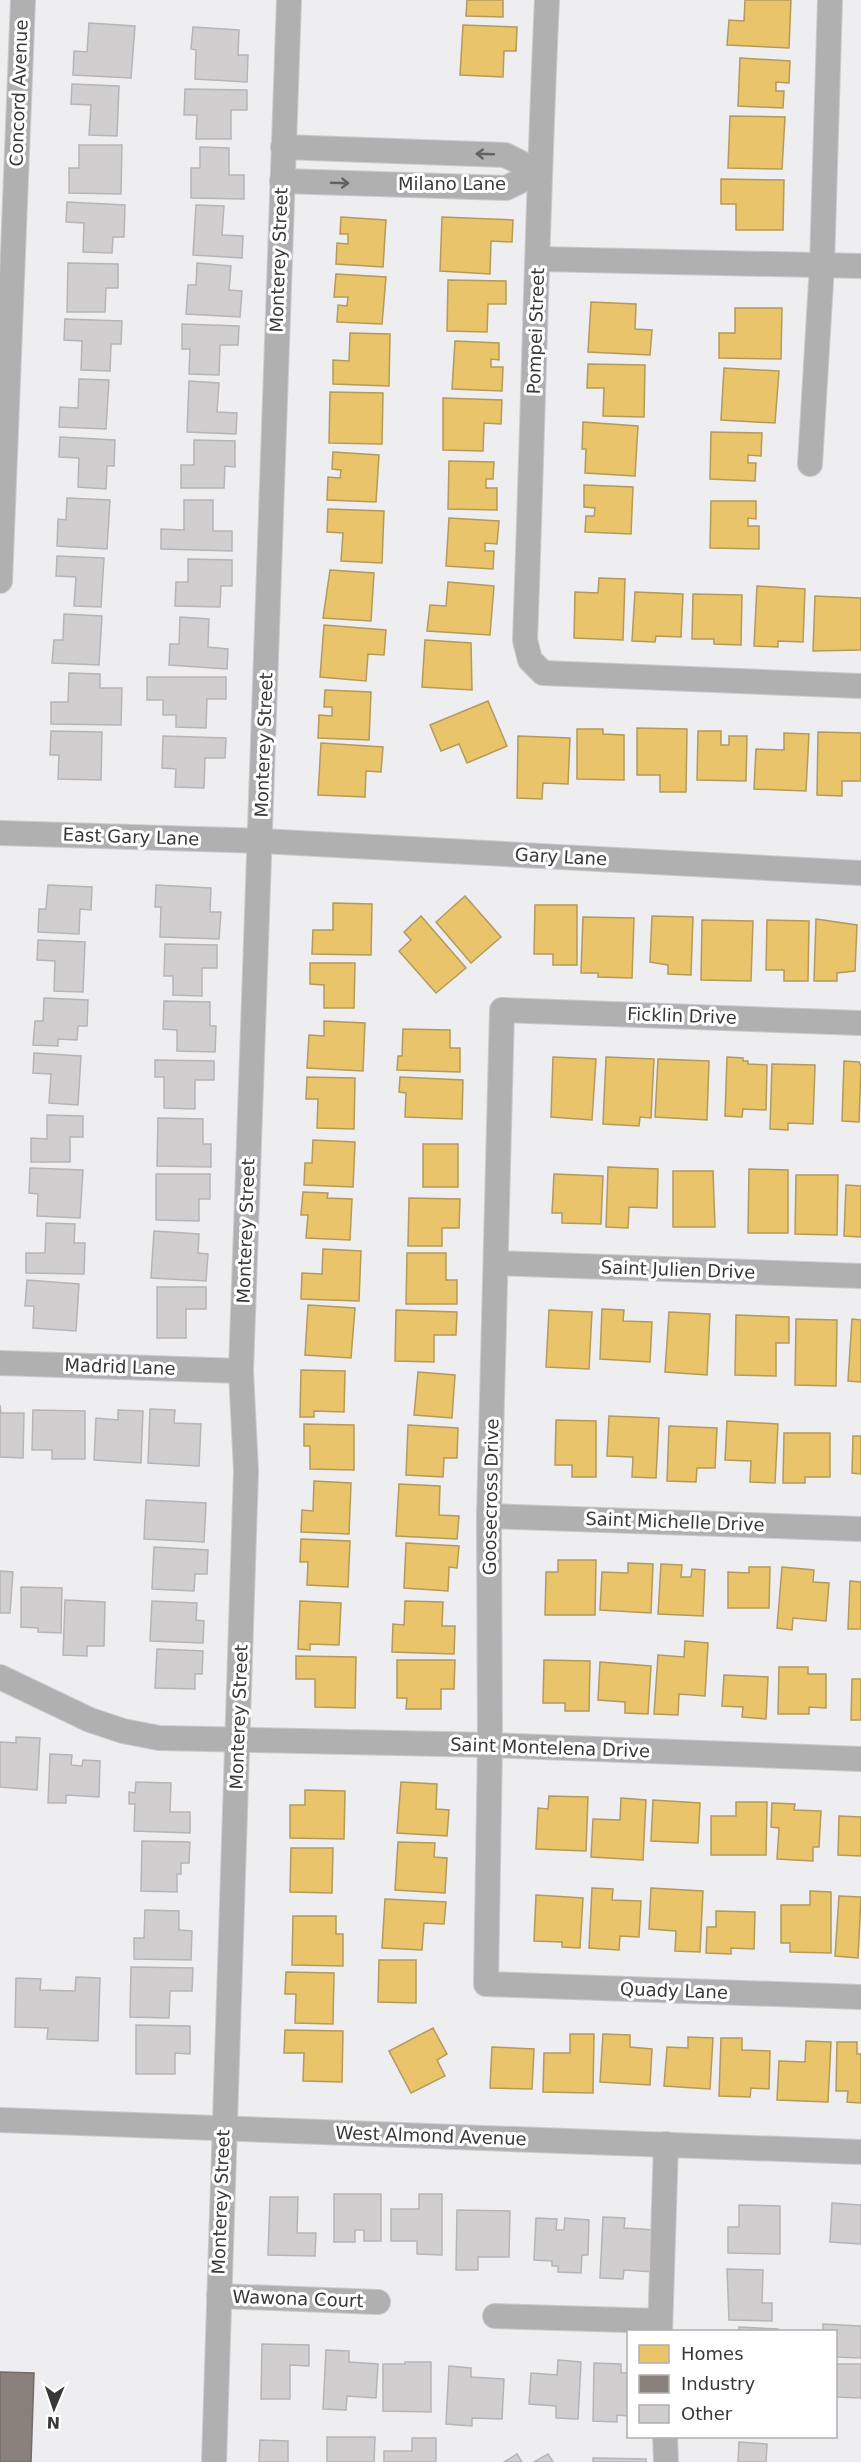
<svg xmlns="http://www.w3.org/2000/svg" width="861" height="2462" font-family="'DejaVu Sans',sans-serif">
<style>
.homes{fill:#e9c46a;stroke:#b49a5b;stroke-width:1.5}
.industry{fill:#8a817c;stroke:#726b68;stroke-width:1.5}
.building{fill:#d0cecf;stroke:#b6b5b6;stroke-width:1.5}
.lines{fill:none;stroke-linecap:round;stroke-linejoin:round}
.street-casing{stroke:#cac9cb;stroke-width:26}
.street{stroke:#b1b0b0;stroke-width:24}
.oneway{stroke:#636263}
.labels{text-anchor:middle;stroke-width:6;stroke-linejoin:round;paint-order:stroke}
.street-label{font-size:18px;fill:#393839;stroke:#fff}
</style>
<rect width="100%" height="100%" fill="#eeedef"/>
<g class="homes">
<path d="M467,0H503V17L466,16Z"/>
<path d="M745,0H791L789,48L727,45L729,20L744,21Z"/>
<path d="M463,25L517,27L516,51H504L503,77L460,75Z"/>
<path d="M740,58L790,61L789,83L776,82V91H784L783,108L738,106Z"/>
<path d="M730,116L785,117L782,169L728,168Z"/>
<path d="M721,179L784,180L783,230H736V204H721Z"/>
<path d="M341,217L386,220L383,267L336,264L337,243L348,244V234H340Z"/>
<path d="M442,217L513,220L512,242L491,241L490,274L440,271Z"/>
<path d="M336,274L386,277L382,324L337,322L338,305L347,306L348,297H334Z"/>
<path d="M448,280L506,281V304H488L487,332L447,331Z"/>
<path d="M591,302L636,304L635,329L652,330L650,355L588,352Z"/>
<path d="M735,308H782L781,359L719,358V333H735Z"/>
<path d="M350,333L390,334L389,386L333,384V360L349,361Z"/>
<path d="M455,341L499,343V360L491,359V367H503L502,391L452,389Z"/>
<path d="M588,364L645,365L644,417L603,416L604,388H587Z"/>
<path d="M724,368L779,371L775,423L721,420Z"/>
<path d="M330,392L383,393L382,444L329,443Z"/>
<path d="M443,398L502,400L501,424L484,423L483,451L443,450Z"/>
<path d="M583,422L638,426L635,476L585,473L586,449H582Z"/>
<path d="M711,432L762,433L761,456L748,455V463H756L755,481L710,479Z"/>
<path d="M333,452L379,455L376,502L327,500L328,477L340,478L341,470L332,469Z"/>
<path d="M449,461L494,462L493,479H486V488H497V510L448,509Z"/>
<path d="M584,485L633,487L631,534L585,532L586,516H594L595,508L584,507Z"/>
<path d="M711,501H756V519L748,518V526H759V549L710,548Z"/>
<path d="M328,509L384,511L382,563L341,561L343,533L327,532Z"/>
<path d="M449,518L499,521L497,544L485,543V551H494L493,569L446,566Z"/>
<path d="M330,570L374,573L371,621L323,618Z"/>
<path d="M599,578L625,579L623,640L574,638L575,592L598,593Z"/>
<path d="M448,582L494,586L490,635L427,631L430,605L446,606Z"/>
<path d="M757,586L805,589L803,642L778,641V647L754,646Z"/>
<path d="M635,592L683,594L681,637L656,636L655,642L632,641Z"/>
<path d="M693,594L742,595L741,645L714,644V639H692Z"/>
<path d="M815,596L861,598V650L813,651Z"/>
<path d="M324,625L386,630L384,655L368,654L366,681L320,677Z"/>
<path d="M425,640L471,643L472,690L422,687Z"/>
<path d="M325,690L371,692L369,740L318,738L319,715L332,716V707H324Z"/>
<path d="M488,701L507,746L467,763L459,744L441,751L430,725Z"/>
<path d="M637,728L687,729L686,792H660V775H637Z"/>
<path d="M577,729H603V734L624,735V780L577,779Z"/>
<path d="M698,731H721V745H729V736H747L746,781L697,780Z"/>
<path d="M818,732L861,733V781H842V796L817,795Z"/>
<path d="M784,733L809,734L806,791L754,789L756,749L784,750Z"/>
<path d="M518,736L570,738L568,784L543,783L542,799L517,798Z"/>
<path d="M321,743L383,747L381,772L366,771L365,797L318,795Z"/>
<path d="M465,896L501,937L471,963L436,922Z"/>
<path d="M333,903L372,904L371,955L312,954L313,930H333Z"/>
<path d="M535,905H577V965H553V954H534Z"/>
<path d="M421,916L466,968L436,993L399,951L411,940L404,932Z"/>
<path d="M652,916L693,917L691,975L668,974V965L650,962Z"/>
<path d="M583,917L634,918L632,978L598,977V973H581Z"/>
<path d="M816,919L857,925L855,971L837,973V981H814Z"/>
<path d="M702,920L753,921L751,981L701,980Z"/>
<path d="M767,920L809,921L808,981H784V970H766Z"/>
<path d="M310,963H355L354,1008H324V985L310,984Z"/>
<path d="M324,1021L365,1023L363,1071L307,1068L309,1035L324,1036Z"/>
<path d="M403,1029L450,1030V1048H460V1072L397,1070L398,1056H402Z"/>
<path d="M553,1057L596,1059L592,1120L551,1117Z"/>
<path d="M606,1057L654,1059L651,1118L640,1117L639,1126L603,1124Z"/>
<path d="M727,1057L743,1058V1061H748V1064L767,1065L766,1110L743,1109L742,1117L725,1116Z"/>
<path d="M658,1059L709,1061L707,1120L655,1117Z"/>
<path d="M844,1061L859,1062L861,1066L859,1122L842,1121Z"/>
<path d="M772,1064L815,1065L813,1124L788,1123V1130L770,1129Z"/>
<path d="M307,1077L355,1078L354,1129L317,1128L318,1099H306Z"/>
<path d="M400,1077L463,1080L462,1119L405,1117L406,1093L399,1092Z"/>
<path d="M313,1140L355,1142L353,1187L304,1185L305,1163H312Z"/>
<rect x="423" y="1144" width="35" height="43"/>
<path d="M608,1167L658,1169L657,1208L629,1207L628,1228L606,1227Z"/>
<path d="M749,1169L788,1170V1233H748Z"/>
<path d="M673,1171H713L715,1227H673Z"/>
<path d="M554,1174L603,1176L601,1224L562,1223V1213H552Z"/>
<path d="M796,1175H838L837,1235L795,1234Z"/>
<path d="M846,1185L861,1186V1237L844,1236Z"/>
<path d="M303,1192L328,1193L327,1198L352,1199L350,1240L306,1238L308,1215H301Z"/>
<path d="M409,1198L460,1199L459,1228H442V1246H408Z"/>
<path d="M323,1249L361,1251L359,1301L301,1299L302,1273L322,1274Z"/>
<path d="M407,1253H446V1280H457V1304H406Z"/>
<path d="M308,1305L355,1308L351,1358L305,1355Z"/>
<path d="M602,1309L624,1310L623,1321L652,1322L650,1362L600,1359Z"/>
<path d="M396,1310L457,1312L456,1335H434V1362L395,1361Z"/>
<path d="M549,1310L592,1312L589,1369L546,1367Z"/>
<path d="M669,1312L710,1314L707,1375L665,1372Z"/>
<path d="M736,1315L789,1317V1343H776V1376L735,1375Z"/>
<path d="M796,1319L837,1320L836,1386L795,1385Z"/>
<path d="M852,1319L861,1320V1382L848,1381Z"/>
<path d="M301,1370L345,1371L344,1412L314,1411V1417H300Z"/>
<path d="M418,1372L455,1375L452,1418L414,1415Z"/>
<path d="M609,1416L659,1418L656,1478L632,1477L633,1457L607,1456Z"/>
<path d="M556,1420L596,1421V1477H572V1465H555Z"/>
<path d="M727,1421L778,1424L775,1483L750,1482L751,1461L725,1460Z"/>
<path d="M304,1424L354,1425V1470L310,1469V1446H304Z"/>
<path d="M408,1425L458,1428L457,1458H444L443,1477L406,1475Z"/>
<path d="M669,1426L717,1428L715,1468H697L696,1482L667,1481Z"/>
<path d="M784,1433H830V1477H805V1483H783Z"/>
<path d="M853,1436H861V1474L852,1473Z"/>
<path d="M314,1481L351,1483L349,1534L301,1532L302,1510L313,1511Z"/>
<path d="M399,1484L440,1486L439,1515L459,1516L457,1539L396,1536Z"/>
<path d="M301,1539L350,1541L348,1587L307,1585L308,1562H300Z"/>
<path d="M406,1543L459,1546L457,1568L449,1567L448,1591L404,1588Z"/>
<path d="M558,1560H596L595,1615H545L546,1572H558Z"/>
<path d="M628,1563L653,1564L651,1613L600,1610L602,1572L628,1573Z"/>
<path d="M661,1564L682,1565L681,1577H691L692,1569L705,1570L703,1616L658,1614Z"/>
<path d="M749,1567H770L769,1608H728V1572L749,1573Z"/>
<path d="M782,1567L814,1570L813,1582L829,1583L826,1621L793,1618L792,1630L777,1628Z"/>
<path d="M850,1581L861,1582V1629H848Z"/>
<path d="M300,1601L341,1603L339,1645L310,1644V1650L298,1649Z"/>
<path d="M405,1601L443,1602L442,1626H455L454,1654L392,1652L393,1624L404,1625Z"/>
<path d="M685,1641L708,1643L705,1696L679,1694L678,1715L654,1714L658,1655L684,1657Z"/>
<path d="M296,1656L356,1657L355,1708L315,1707V1679H296Z"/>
<path d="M397,1660H455L454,1689H441V1709H406L407,1698H397Z"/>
<path d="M544,1660L590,1661L589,1711H565V1703H543Z"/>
<path d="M600,1662L651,1666L648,1714L625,1713V1702L598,1700Z"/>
<path d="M779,1667H808V1674H826V1708L809,1707V1714H778Z"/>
<path d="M724,1675L768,1677L766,1719L742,1717L743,1707L722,1706Z"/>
<path d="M852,1679H861V1720H851Z"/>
<path d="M401,1782L437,1784L436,1809L449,1810L447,1836L397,1833Z"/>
<path d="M305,1790L345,1791L344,1839L290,1838V1805H305Z"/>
<path d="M549,1796L588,1797L586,1851L536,1849L538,1808L548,1809Z"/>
<path d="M621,1798L646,1800L643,1860L591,1857L593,1819L620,1820Z"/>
<path d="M653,1800L700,1803L698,1843L651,1841Z"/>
<path d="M736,1802H767L766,1855H711V1816H736Z"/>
<path d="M772,1803L795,1804L794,1810L821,1811L819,1847H813V1861L777,1859L779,1828L771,1827Z"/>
<path d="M839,1816L861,1817V1856L838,1855Z"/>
<path d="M398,1842L435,1843L434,1857L447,1858L445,1893L395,1890Z"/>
<path d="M291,1848H333L332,1893L290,1892Z"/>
<path d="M592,1888L613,1889L612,1900L641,1901L639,1937L620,1936L619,1950L589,1948Z"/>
<path d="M651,1888L703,1891L700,1952L675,1951L676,1931L649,1929Z"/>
<path d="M810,1891L831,1892V1953L790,1952V1943H781V1905H810Z"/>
<path d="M536,1895L583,1898L580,1948L562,1947V1942L534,1941Z"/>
<path d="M839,1896L861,1897L858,1958L835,1956Z"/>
<path d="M385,1899L446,1902L444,1924L424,1923L422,1950L382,1948Z"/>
<path d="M716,1911L755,1912L754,1949L731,1948V1954L706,1953L707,1927H716Z"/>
<path d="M293,1916H336V1934H343V1966L292,1965Z"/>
<path d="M379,1960H416V2003L378,2002Z"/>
<path d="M286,1972L334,1973L333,2024L295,2023L296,1994H285Z"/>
<path d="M433,2028L447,2054L437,2060L445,2076L411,2093L389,2051Z"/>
<path d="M285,2030L343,2031L342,2082L303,2081L304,2053H284Z"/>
<path d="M570,2034H594L593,2093L543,2092L544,2053H570Z"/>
<path d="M603,2034L630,2035V2047L652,2049L650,2085L600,2082Z"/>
<path d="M688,2037L713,2038L710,2089L664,2086L667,2047L688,2048Z"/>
<path d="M721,2038H742V2050L770,2051L769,2089L751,2088L750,2097L719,2096Z"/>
<path d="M806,2041L831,2042L828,2102L777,2100L779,2061L805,2062Z"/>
<path d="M837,2042H857V2054H861V2103L847,2102L848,2091H836Z"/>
<path d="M492,2047L534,2049L532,2089L490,2088Z"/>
</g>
<path class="industry" d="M0,2372L34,2373L31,2462H0Z"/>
<g class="building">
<path d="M89,23L135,26L131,78L73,75L74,51L87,52Z"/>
<path d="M193,27L239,30L238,55H248L247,82L195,79L196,50L191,49Z"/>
<path d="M72,84L119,86L117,136L89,135L91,105L71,104Z"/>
<path d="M185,89L247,90V110H231V139H196L197,115H184Z"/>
<path d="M79,145H122L121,194L69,193V168H79Z"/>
<path d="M200,147L229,148V175H244V199L191,198V168H200Z"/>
<path d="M67,202L125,205L124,237H113L112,253L83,252L84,223L66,222Z"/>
<path d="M196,205L224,206L222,235L243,236L242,258L193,255Z"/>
<path d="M68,263L118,264V288H106L105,312H67Z"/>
<path d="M197,263L231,266L229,290L242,291L240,317L186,314L188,285H196Z"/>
<path d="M65,319L122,321L121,344H111L110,371L81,370L82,341L64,340Z"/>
<path d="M182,324L239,326L238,345H220L219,375L189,374L190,349H182Z"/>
<path d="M79,379L109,380L106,429L59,427L60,407L78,408Z"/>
<path d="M189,381L219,383L217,412L237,413L236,434L187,432Z"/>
<path d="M60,437L115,440L114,466H107L106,489L78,487L79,458L59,457Z"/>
<path d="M194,440L235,441V467L225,466L224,488H181V465H194Z"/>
<path d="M67,498L110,500L107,549L57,546L58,519L66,520Z"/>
<path d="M184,500H213V531H232V551L161,549V529L184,530Z"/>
<path d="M57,556L104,558L101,607L74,606L76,577L56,576Z"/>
<path d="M188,559L232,560V586H221L220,607L175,606L176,582H188Z"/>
<path d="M64,614L102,616L99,665L52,663L54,640H63Z"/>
<path d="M180,617L209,619L208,647L228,649L227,669L169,665L170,644H179Z"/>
<path d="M69,673L100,674V688H122L121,725L51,724V702H68Z"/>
<path d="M147,677H226V699H207L206,728L176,727V715H163V700H147Z"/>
<path d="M51,731L102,732L101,780L58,779L59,755H50Z"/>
<path d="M163,736L226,738L225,758H205L204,788L175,787L176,769L162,768Z"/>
<path d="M48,885L92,887L91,910L80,909L79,934L38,932L39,909H46Z"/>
<path d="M156,885L211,888L210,912H221L219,939L160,937L161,907H155Z"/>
<path d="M38,940L85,942L83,992L54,991L55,961L37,960Z"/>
<path d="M165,944L217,945V968H202V996L173,995V976H164Z"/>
<path d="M44,998L88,1000L87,1026H78L77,1040L58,1039V1046L33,1045L35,1021H43Z"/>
<path d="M164,1001L210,1002V1026H216L215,1052L177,1051V1030L163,1029Z"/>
<path d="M34,1053L81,1056L78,1105L49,1103L51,1074L33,1073Z"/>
<path d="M155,1060L214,1061V1080H195V1109L164,1108V1077H155Z"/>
<path d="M47,1115L83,1116V1137H70V1162H31V1138L47,1139Z"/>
<path d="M158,1118L203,1119V1144H211V1167L157,1166Z"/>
<path d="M30,1168L83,1170L80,1218L37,1216L38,1194L29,1193Z"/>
<path d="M156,1174H210V1199H199V1221L156,1220Z"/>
<path d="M46,1223L75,1224L74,1243H85L84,1274L26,1273V1253H45Z"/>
<path d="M154,1231L199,1234L198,1253L208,1254L206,1281L151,1278Z"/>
<path d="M27,1280L79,1284L76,1331L33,1328L34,1306H25Z"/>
<path d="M157,1287H206V1309H186V1338H157Z"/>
<path d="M0,1405L1,1413H24L23,1458L0,1457Z"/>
<path d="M150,1409L175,1410L174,1423L201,1424L199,1466L148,1463Z"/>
<path d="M33,1410L85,1411V1459H52V1450H32Z"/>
<path d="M118,1410L143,1411L141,1463L94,1460L96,1418L118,1420Z"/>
<path d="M146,1500L206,1503L204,1542L144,1539Z"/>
<path d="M154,1547L208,1550L207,1574H195L194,1591L152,1589Z"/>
<path d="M0,1571L13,1572L10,1613H0Z"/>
<path d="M21,1587L62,1588L61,1633L38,1632V1628L21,1627Z"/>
<path d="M65,1600L105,1602L104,1646H87V1656L63,1655Z"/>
<path d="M152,1601L197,1603L196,1620L204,1621L203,1643L150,1641Z"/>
<path d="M157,1649L203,1651L202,1674H195V1689L155,1688Z"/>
<path d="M16,1737L40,1738L37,1790L0,1787V1742L16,1743Z"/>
<path d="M50,1754L72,1755L71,1765L82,1766L83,1760L100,1761L99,1797L66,1795V1803H48Z"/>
<path d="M136,1782L171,1783L170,1812H190V1833L134,1831L135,1804H129V1792L135,1793Z"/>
<path d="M142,1841L190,1842L189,1863H181V1874H177V1892L141,1891Z"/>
<path d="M145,1910L179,1911V1930L192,1931L191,1960L134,1959V1938H144Z"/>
<path d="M131,1967L193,1968L192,1991H170L169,2018L130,2017Z"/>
<path d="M76,1977L100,1978L98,2041L47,2039L48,2028L15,2027L16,1978L41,1979L40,1990L75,1991Z"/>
<path d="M136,2025L190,2026V2054L175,2053V2074H136Z"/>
<path d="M334,2194H381V2241H364V2230H355V2242H334Z"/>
<path d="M419,2194H442V2255L417,2254V2241H391V2209H419Z"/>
<path d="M270,2197H298L297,2233H316L315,2256L268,2255Z"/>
<path d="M832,2203L861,2205V2244L830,2242Z"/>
<path d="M739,2205L780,2206V2254L728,2253V2227H739Z"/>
<path d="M457,2210L510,2211L509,2257H478V2270H456Z"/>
<path d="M603,2217L625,2218L624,2228L655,2230L653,2272L624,2270L623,2279L600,2278Z"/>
<path d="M536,2218L557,2219L556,2230H564L565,2218L589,2220L588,2255H582L581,2273L558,2272V2266H552V2261L534,2260Z"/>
<path d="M727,2269L763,2270L762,2303H772V2321L729,2320Z"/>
<path d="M823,2324L861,2326V2358L836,2357V2332H823Z"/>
<path d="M739,2327L778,2329V2332H739Z"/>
<path d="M262,2344L309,2345V2366L290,2365V2399H261Z"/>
<path d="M326,2350L349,2351V2362L378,2364L376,2398L347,2396L346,2410L323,2409Z"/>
<path d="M558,2360L581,2362L578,2419L556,2418V2406L529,2404L531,2373L557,2375Z"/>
<path d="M405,2362H431V2412L383,2411V2364H405Z"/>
<path d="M594,2363L621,2364V2373H628V2416L617,2415V2422L593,2421Z"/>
<path d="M836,2364H861V2398L836,2397Z"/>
<path d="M449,2366L471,2368V2377L504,2379L502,2419L472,2418V2426L446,2424Z"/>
<path d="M327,2437H375L374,2462H327Z"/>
<path d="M412,2438H436V2462H384V2451H412Z"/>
<path d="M260,2440L288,2441V2462H259Z"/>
<path d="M739,2442L767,2444L766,2462H738Z"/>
<path d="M517,2454L522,2462H504Z"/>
<path d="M548,2454L553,2462H534Z"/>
<path d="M593,2458L646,2459V2462H593Z"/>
</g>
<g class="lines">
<defs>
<g id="street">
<path d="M547,0C537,213 533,427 525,640L530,660L543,673L861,686"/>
<path d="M283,147L505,155L539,172"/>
<path d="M282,181L506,188L539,172"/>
<path d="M539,259L861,266"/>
<path d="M810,464L822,265L830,0"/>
<path d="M0,581L23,0"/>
<path d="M0,833L261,841L861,873"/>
<path d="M861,1023L502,1010L489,1516L490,1745L486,1984L861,1997"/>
<path d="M496,1263L861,1276"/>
<path d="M0,1363L241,1371"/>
<path d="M489,1516L861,1529"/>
<path d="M0,1677L90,1720L123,1731L159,1738L490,1745L861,1759"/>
<path d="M0,2120L861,2152"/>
<path d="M219,2296L378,2302"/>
<path d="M495,2316L660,2321"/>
<path d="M660,2332L666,2144"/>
<path d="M665,2436L666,2462"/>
<path d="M214,2462L246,1471L241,1371L289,0"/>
</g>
</defs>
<use href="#street" class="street-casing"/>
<use href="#street" class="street"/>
</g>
<defs><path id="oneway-shaft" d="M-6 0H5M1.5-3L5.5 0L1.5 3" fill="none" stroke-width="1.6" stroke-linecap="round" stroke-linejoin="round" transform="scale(1.5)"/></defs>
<g class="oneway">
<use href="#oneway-shaft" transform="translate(485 154) rotate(-178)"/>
<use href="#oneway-shaft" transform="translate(340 183) rotate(2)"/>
</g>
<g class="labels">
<g class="street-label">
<text transform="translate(19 93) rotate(-88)" y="6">Concord Avenue</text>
<text x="452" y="190">Milano Lane</text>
<text transform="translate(279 260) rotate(-88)" y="6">Monterey Street</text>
<text transform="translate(536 331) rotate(-88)" y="6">Pompei Street</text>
<text transform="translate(264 745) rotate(-88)" y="6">Monterey Street</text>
<text transform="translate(131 837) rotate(2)" y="6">East Gary Lane</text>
<text transform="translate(561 857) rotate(3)" y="6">Gary Lane</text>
<text transform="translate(682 1016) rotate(2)" y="6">Ficklin Drive</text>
<text transform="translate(246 1231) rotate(-88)" y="6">Monterey Street</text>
<text transform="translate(678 1270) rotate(2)" y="6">Saint Julien Drive</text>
<text transform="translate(120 1367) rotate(2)" y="6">Madrid Lane</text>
<text transform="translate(491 1497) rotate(-89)" y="6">Goosecross Drive</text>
<text transform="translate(675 1522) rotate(2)" y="6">Saint Michelle Drive</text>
<text transform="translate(239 1717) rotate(-88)" y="6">Monterey Street</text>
<text transform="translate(550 1748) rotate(2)" y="6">Saint Montelena Drive</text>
<text transform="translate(674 1991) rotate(2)" y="6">Quady Lane</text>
<text transform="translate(431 2136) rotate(2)" y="6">West Almond Avenue</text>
<text transform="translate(221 2202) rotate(-88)" y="6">Monterey Street</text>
<text transform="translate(298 2299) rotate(2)" y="6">Wawona Court</text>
</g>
</g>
<rect x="627" y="2330" width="210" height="108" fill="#ffffff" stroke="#b0afb0" stroke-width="1.5"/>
<rect x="639" y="2345" width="30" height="18" fill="#e9c46a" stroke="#b0afb0" stroke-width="1.5"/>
<text x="681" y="2360" font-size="18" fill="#393839">Homes</text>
<rect x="639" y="2375" width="30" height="18" fill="#8a817c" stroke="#b0afb0" stroke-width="1.5"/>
<text x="681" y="2390" font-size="18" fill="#393839">Industry</text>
<rect x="639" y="2405" width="30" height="18" fill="#d0cecf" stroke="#b0afb0" stroke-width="1.5"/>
<text x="681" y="2420" font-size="18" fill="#393839">Other</text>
<g transform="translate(54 2408) rotate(182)" stroke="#ffffff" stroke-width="4.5" paint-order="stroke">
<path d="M0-4.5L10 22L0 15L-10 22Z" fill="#393839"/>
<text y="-9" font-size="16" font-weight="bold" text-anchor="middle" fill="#393839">N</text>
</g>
</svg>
